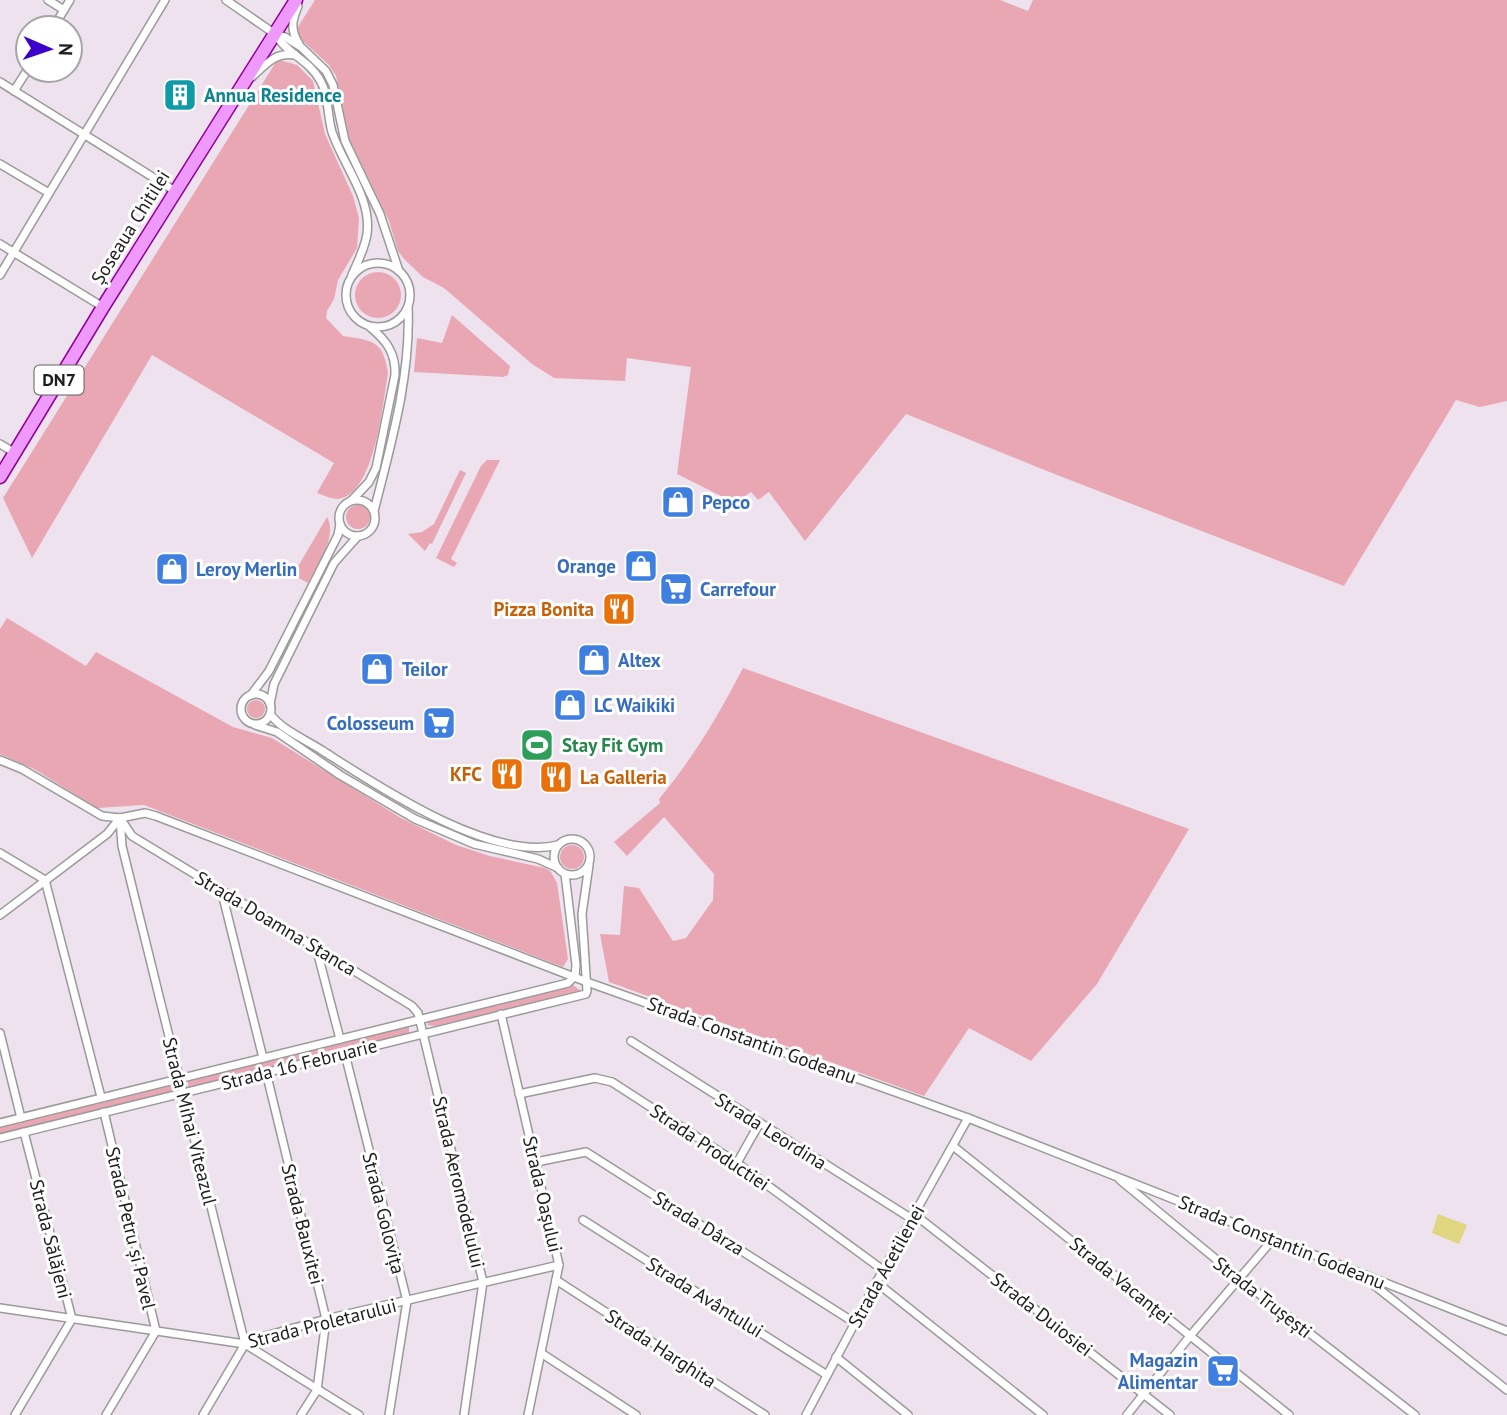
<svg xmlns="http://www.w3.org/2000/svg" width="1507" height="1415" font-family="'PT Sans',sans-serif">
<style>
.grass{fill:#e9a7b4}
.pitch{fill:#dfd67f}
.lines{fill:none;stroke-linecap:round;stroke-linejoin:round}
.street-casing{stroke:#9a9a9a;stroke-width:10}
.primary-casing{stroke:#910096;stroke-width:15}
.street{stroke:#fff;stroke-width:7}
.primary{stroke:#ef99fd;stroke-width:12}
.labels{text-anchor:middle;stroke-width:6;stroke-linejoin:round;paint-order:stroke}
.shield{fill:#fff;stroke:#616161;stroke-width:2}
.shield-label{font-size:18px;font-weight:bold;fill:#1d1d1d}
.culture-label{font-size:19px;font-weight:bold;fill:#0d838f;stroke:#fff;text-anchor:start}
.street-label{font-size:19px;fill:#1d1d1d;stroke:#fff}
.shop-label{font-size:19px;font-weight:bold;fill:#366cbe;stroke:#fff;text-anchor:start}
.food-label{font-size:19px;font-weight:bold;fill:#c56008;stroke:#fff;text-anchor:end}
.leisure-label{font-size:19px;font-weight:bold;fill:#27864d;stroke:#fff;text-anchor:start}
</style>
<rect width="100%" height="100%" fill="#eee2ee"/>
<g class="grass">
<path d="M315,0H1000L1028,11L1033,0H1507V401L1480,407L1456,400L1344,586L1057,475L906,414L805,541L769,492L758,500L751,492L735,503L677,474L691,367L627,358L625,381L554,378L532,364L444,288L423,277L404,259L398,251L389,221L349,138L336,76L329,65L294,33Z"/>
<path d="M280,60L297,65L313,81L325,134L353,196L359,218L357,248L338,280L334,299L327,311L326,318L343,336C372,341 383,339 388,373C383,401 375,495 338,499C331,499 323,495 317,493L334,463L152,355L32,558L3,498L276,62Z"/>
<circle cx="378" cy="295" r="23"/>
<path d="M452,315L510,366L508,375L503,377L414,372L417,338L442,343Z"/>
<path d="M487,460H500L451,559L457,563L454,567L436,558L481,466Z"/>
<path d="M460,470L466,473L432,544L430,543L425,551L408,534L422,532L434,524Z"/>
<circle cx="358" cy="517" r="12"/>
<path d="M327,517C338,537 317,565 308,583L293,575Z"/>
<path d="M7,618L86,666L96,652L233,727L272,738L401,818L456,845L490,856L545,868L551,872L557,883L568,959L563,967L144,805L97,808L34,769L0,754V629Z"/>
<path d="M743,668L1189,829L1097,984L1031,1061L969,1028L924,1096L609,982L600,934L620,935L624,886L639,888L673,941L686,938L713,900L714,874L664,817L627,856L614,842L660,803L659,799C694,757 718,716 743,668Z"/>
<circle cx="256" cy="709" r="9"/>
<circle cx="572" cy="857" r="12"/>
<path d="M573,985L581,991L435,1026L427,1025L431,1018Z"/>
<path d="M404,1025L409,1027V1034L193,1088L188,1087V1080Z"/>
<path d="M176,1081L182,1089L0,1134V1124Z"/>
</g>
<path class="pitch" d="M1438,1214L1467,1225L1459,1244L1432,1233Z"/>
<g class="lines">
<defs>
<g id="street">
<path d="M48,0L64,10"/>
<path d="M226,0L275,34L285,37L301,47L326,71L333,85L345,141L380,214L399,271"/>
<path d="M298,6C292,20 290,30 299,44"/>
<path d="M53,28L70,0"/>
<path d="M275,34C286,53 309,60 320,80C329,95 327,115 332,132C343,165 372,198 367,234C365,248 358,261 352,275"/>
<path d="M252,77C266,64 275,52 295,55"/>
<path d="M0,82L175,191"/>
<path d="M14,91L28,69"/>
<path d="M0,164L49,193"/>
<path d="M0,244L103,307"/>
<circle cx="378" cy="295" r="32"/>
<path d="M0,275L165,0"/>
<path d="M0,444L15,453"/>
<circle cx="357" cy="518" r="18"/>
<path d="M352,500L369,482L376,468L395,375C396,353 386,340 370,327"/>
<path d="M374,511C391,444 411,376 408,307"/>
<circle cx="256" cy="709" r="15"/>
<path d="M251,695L269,671L338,535L340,524"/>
<path d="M270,704L274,684L334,563L358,536"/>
<path d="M270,714C283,731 305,739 323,751C378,786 491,862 558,845"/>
<path d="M255,725L277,732L340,775L415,819L474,844L538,859L558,868"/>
<path d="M0,760L22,769L102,816L120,818L145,813L156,816L587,982L968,1118L1507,1331"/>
<path d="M120,818L132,836L412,1006L418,1013L483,1282L464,1415"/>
<path d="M120,818L122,846L245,1344L203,1415"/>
<circle cx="572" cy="857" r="18"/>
<path d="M0,853L45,880L101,1097"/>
<path d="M565,874L576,965L575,976"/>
<path d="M221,889L263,1058"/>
<path d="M0,915L107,834L120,818"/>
<path d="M316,947L340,1039"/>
<path d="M501,1014L559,1265L528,1415"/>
<path d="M0,1033L21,1118"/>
<path d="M631,1041L912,1219"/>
<path d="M345,1054L407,1301L389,1415"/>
<path d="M266,1072L326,1319L317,1390L301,1415"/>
<path d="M519,1094L595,1078L612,1082L737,1163L883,1270"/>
<path d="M104,1112L156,1331L106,1415"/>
<path d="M0,1123L568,983L575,976"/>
<path d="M0,1138L586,994L587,991L582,914L589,865"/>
<path d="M953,1146L1289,1415"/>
<path d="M536,1162L586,1152L855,1323"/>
<path d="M737,1163L759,1124"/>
<path d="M1120,1180L1240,1279L1415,1415"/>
<path d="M914,1214L1170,1415"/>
<path d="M583,1220L827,1375"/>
<path d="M1365,1278L1507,1390"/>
<path d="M556,1280L765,1415"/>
<path d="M876,1282L1043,1415"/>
<path d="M0,1308L245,1344L255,1339L326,1319L559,1265"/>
<path d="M245,1344L359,1415"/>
<path d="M541,1353L636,1415"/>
<path d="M836,1357L908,1415"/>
<path d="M15,1415L72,1319L24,1132"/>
<path d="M806,1415L883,1270L968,1118"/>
<path d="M1127,1415L1190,1336L1274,1238"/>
</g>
<path id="primary" d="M0,477L103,307L296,0"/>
</defs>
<use href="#street" class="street-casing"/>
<use href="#primary" class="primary-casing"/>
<use href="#street" class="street"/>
<use href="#primary" class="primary"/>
</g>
<defs>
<symbol id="building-square" viewBox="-11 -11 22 22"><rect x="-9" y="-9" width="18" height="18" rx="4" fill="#0f9aa8" stroke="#fff"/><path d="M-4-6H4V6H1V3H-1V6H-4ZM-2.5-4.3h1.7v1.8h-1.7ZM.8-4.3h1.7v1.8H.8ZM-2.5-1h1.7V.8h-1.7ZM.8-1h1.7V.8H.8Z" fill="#fff"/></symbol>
<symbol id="shop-square" viewBox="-11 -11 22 22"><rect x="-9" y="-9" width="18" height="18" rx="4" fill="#3f7fe0" stroke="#fff"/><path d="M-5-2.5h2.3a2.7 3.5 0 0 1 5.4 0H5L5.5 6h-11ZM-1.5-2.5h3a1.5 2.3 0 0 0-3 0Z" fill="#fff"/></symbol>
<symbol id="supermarket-square" viewBox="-11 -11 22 22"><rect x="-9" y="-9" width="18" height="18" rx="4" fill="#3f7fe0" stroke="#fff"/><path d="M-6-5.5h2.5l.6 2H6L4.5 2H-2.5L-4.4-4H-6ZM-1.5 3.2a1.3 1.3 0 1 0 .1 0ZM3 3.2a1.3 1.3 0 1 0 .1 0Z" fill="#fff"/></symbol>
<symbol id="restaurant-square" viewBox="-11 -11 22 22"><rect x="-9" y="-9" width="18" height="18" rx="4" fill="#e8710a" stroke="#fff"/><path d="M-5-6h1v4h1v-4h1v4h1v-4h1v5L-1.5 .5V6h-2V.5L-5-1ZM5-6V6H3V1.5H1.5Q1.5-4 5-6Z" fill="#fff"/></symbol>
<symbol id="stadium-square" viewBox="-11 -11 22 22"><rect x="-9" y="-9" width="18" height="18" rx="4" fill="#2e9e5b" stroke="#fff"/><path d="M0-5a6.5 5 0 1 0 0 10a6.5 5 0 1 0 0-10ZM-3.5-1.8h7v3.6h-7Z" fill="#fff"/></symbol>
</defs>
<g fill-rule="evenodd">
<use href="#building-square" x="161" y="76" width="38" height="38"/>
<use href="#shop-square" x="659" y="483" width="38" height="38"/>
<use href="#shop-square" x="622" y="547" width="38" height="38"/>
<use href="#shop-square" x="153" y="550" width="38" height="38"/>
<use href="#supermarket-square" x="657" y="570" width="38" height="38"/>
<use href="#restaurant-square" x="600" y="590" width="38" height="38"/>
<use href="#shop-square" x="575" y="641" width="38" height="38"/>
<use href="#shop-square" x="358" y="650" width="38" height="38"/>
<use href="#shop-square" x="551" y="686" width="38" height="38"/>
<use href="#supermarket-square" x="420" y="704" width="38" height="38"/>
<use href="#stadium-square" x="518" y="726" width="38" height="38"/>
<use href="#restaurant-square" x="488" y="755" width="38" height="38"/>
<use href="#restaurant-square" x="537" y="758" width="38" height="38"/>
<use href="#supermarket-square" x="1204" y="1352" width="38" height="38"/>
</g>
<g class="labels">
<rect class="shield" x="34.5" y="365.5" width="49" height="29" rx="5"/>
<g class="shield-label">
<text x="59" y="386">DN7</text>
</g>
<g class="culture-label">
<text x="204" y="102">Annua Residence</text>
</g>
<g class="street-label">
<text transform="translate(130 227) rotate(-58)" y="7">Șoseaua Chitilei</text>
<text transform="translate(276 923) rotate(31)" y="7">Strada Doamna Stanca</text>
<text transform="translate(752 1040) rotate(20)" y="7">Strada Constantin Godeanu</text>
<text transform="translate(299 1064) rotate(-14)" y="7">Strada 16 Februarie</text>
<text transform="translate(190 1121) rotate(76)" y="7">Strada Mihai Viteazul</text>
<text transform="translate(771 1131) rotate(32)" y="7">Strada Leordina</text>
<text transform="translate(710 1147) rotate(34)" y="7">Strada Productiei</text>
<text transform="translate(459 1182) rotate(77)" y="7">Strada Aeromodelului</text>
<text transform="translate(543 1194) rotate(77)" y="7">Strada Oașului</text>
<text transform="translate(384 1213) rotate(76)" y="7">Strada Golovița</text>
<text transform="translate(699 1223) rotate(32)" y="7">Strada Dârza</text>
<text transform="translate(303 1224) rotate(76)" y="7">Strada Bauxitei</text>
<text transform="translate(131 1228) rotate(77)" y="7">Strada Petru și Pavel</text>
<text transform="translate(51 1239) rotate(76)" y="7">Strada Sălăjeni</text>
<text transform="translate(1282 1242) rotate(22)" y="7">Strada Constantin Godeanu</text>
<text transform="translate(886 1266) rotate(-61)" y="7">Strada Acetilenei</text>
<text transform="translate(1121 1280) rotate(39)" y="7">Strada Vacanței</text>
<text transform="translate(705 1297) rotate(32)" y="7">Strada Avântului</text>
<text transform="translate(1263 1297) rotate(38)" y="7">Strada Trușești</text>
<text transform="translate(1042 1314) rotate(38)" y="7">Strada Duiosiei</text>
<text transform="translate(322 1323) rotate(-14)" y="7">Strada Proletarului</text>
<text transform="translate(661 1348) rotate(33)" y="7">Strada Harghita</text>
</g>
<g class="shop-label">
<text x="702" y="509">Pepco</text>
<text x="616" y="573" text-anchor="end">Orange</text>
<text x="196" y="576">Leroy Merlin</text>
<text x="700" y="596">Carrefour</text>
<text x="618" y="667">Altex</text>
<text x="402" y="676">Teilor</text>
<text x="594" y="712">LC Waikiki</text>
<text x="414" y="730" text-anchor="end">Colosseum</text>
<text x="1198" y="1367" text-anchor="end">Magazin<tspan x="1198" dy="22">Alimentar</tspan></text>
</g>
<g class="food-label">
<text x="594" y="616">Pizza Bonita</text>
<text x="482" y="781">KFC</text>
<text x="580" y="784" text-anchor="start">La Galleria</text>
</g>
<g class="leisure-label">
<text x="562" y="752">Stay Fit Gym</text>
</g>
</g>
<g transform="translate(49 49) rotate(92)"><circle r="33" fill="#ffffff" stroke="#a5a5a5" stroke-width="2"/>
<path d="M0-5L12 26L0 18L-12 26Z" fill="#3c00ca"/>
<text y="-10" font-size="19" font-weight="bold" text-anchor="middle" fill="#1d1d1d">N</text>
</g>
</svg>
